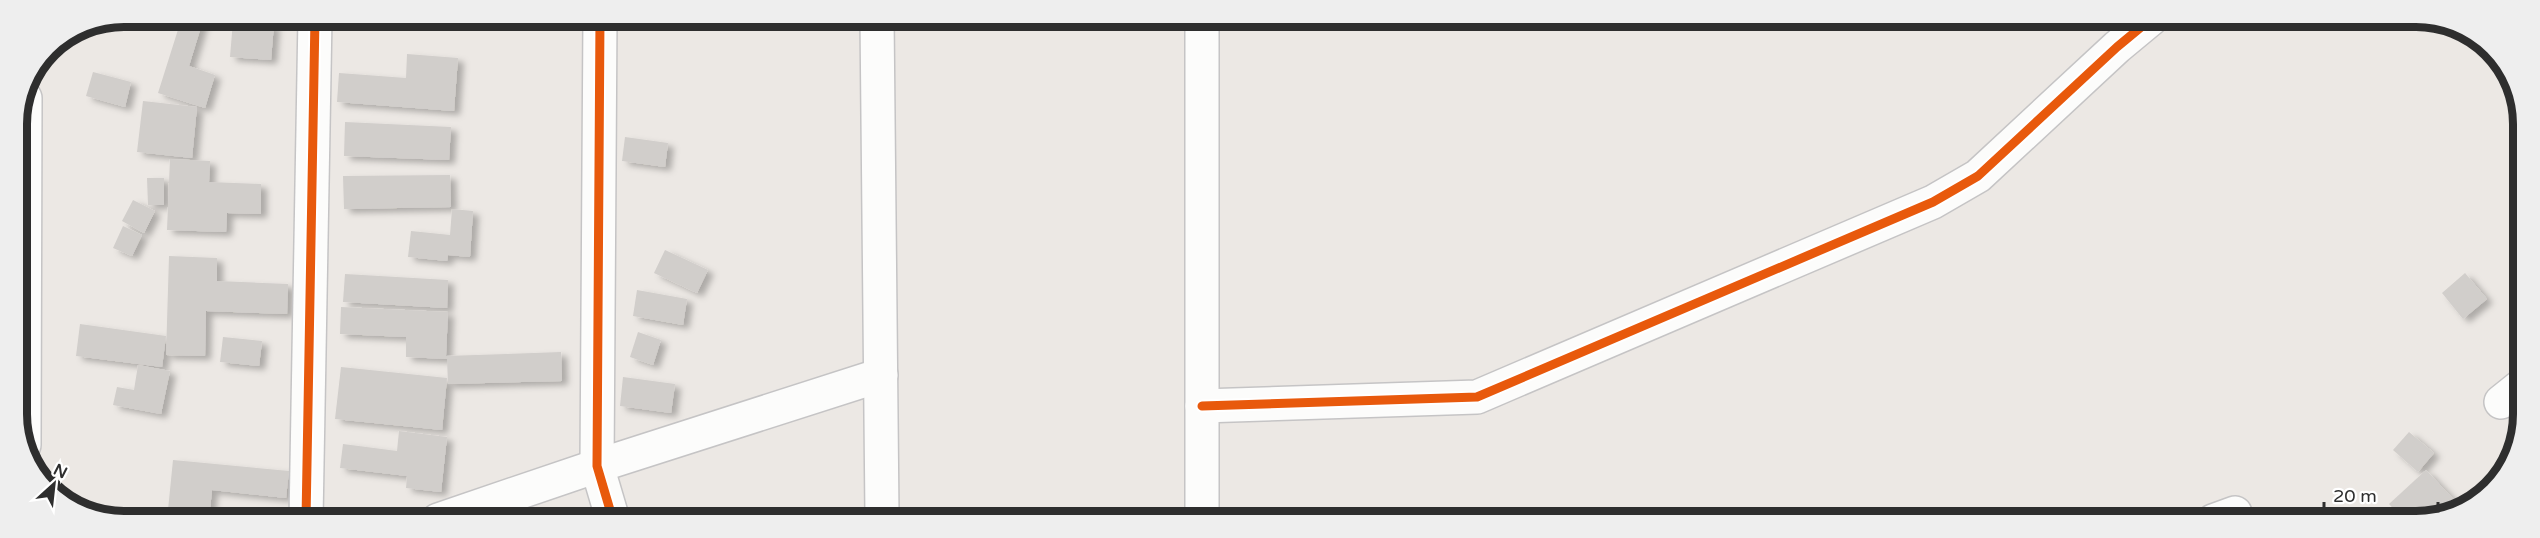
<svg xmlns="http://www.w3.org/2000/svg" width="2540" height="538" font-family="'Varela Round',sans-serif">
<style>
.building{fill:#d1cecb;filter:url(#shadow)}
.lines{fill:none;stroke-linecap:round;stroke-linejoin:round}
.street-casing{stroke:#c5c4c5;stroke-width:36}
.street{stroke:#fcfcfb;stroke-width:33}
.cycleway-casing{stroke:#fff;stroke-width:13}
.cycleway{stroke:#e8590c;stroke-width:9}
.rim{fill:none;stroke:#2e2e2e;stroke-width:8}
</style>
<defs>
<filter id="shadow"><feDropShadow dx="6" dy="4" stdDeviation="3" flood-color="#0004"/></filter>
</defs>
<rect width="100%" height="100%" fill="#ece8e4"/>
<g class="building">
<path d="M182,17H204L189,66L215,75L205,108L158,93Z"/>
<path d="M233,21L274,24L271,60L230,57Z"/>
<path d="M407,54L458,58L454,111L337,102L339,73L406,78Z"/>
<path d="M93,72L131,82L125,107L86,96Z"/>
<path d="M143,101L197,107L192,158L137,152Z"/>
<path d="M345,122L451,127L449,160L344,156Z"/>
<path d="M625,137L668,143L665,167L622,161Z"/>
<path d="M170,159L210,161L209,182L261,184V214L227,213L226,232L167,230Z"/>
<path d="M450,175L451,207L344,209L343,176Z"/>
<path d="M147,178H164V205H148Z"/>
<path d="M133,200L155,211L144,233L122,221Z"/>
<path d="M452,209L473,211L470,257L448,255L447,261L408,257L411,231L450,235Z"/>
<path d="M123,226L142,235L132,256L113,248Z"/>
<path d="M665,250L708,270L697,293L654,273Z"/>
<path d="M169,256L217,258V281L288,284L287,314L206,311L205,356L166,355Z"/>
<path d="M2465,273L2487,299L2463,319L2442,293Z"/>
<path d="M345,274L448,280L447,308L343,302Z"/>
<path d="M637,290L687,299L683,325L633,316Z"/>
<path d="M341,307L448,312L446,356L561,352L562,381L448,384L447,359L406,357V337L340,334Z"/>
<path d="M80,324L166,336L162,367L76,356Z"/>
<path d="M638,332L661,340L653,365L630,357Z"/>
<path d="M223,337L262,341L259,366L220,362Z"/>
<path d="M138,365L170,371L161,414L113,405L117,387L134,390Z"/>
<path d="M341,367L447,378L442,430L335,419Z"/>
<path d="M623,377L675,384L671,413L620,406Z"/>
<path d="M399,431L447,437L441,492L406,488L407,476L340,468L343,444L397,451Z"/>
<path d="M2409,432L2434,453L2418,472L2393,450Z"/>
<path d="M173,460L289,471L286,498L212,490L209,520H167Z"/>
<path d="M2426,470L2456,502L2446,512L2423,521H2405L2389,504Z"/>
<path d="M566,508L570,520H529V519Z"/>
<path d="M90,513L145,518V520L103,519Z"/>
</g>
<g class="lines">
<defs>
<g id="street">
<path d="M600,17L597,466L613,520"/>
<path d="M877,17L882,515"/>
<path d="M2501,402L2521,386"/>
<path d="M1202,406L1477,397L1933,202L1978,176L2117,47L2152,18"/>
<path d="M24,445L25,98"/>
<path d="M306,520L315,17"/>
<path d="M438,520L597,466L881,375"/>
<path d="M1202,520V17"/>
<path d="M2213,521L2235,513"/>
</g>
</defs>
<use href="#street" class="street-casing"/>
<use href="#street" class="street"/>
<defs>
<g id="cycleway">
<path d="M600,17L597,466L613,520"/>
<path d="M1202,406L1477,397L1933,202L1978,176L2117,47L2152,18"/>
<path d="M306,520L315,17"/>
</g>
</defs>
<use href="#cycleway" class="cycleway-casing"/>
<use href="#cycleway" class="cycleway"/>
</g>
<path d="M0 0H2540V538H0ZM124 27H2416A97 97 0 0 1 2513 124V414A97 97 0 0 1 2416 511H124A97 97 0 0 1 27 414V124A97 97 0 0 1 124 27Z" fill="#eee" fill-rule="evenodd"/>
<path class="rim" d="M124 27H2416A97 97 0 0 1 2513 124V414A97 97 0 0 1 2416 511H124A97 97 0 0 1 27 414V124A97 97 0 0 1 124 27Z"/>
<g transform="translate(54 484) rotate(27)" stroke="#ffffff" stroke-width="4.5" paint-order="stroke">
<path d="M0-4.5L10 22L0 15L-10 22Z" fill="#2e2e2e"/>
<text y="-9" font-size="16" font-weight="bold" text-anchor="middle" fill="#2e2e2e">N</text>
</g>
<path d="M2324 502v9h114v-9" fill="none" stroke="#2e2e2e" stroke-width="3"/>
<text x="2333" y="502" font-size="18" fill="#2e2e2e" stroke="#ffffff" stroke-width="4.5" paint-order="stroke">20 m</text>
</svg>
